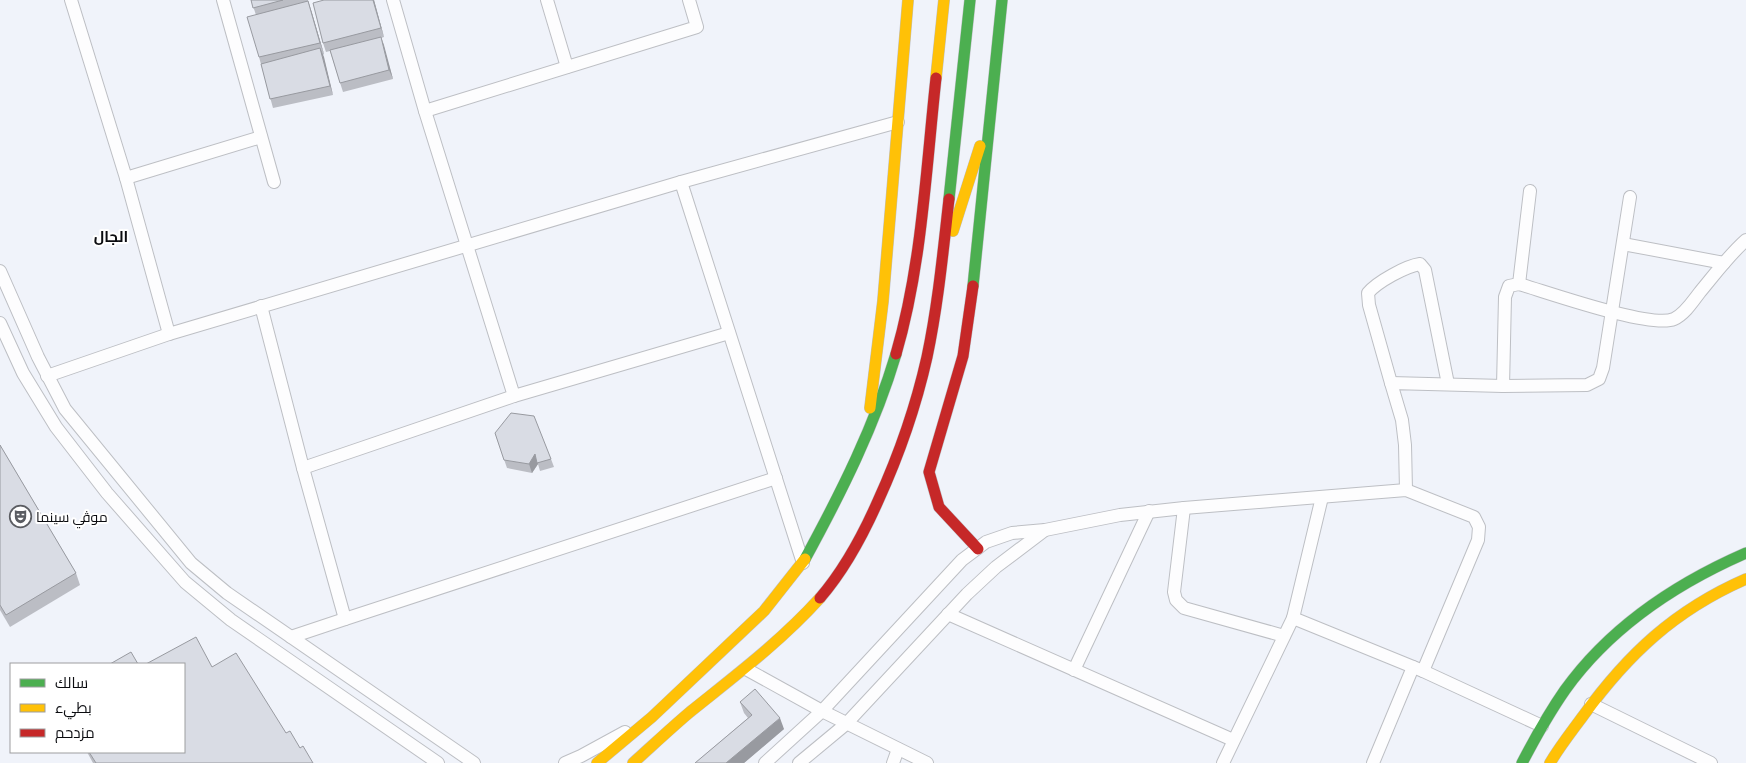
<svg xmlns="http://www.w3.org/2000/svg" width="1746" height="763" font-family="'Titillium Web',Cairo,sans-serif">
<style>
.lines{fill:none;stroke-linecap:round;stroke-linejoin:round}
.street-casing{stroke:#bdbfc4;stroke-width:14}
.fast-casing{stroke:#bdbfc4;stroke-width:12}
.slow-casing{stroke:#bdbfc4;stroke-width:12}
.jam-casing{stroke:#bdbfc4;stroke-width:12}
.street{stroke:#fdfdfe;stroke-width:12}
.fast{stroke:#4caf50;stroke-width:11}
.slow{stroke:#ffc107;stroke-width:11}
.jam{stroke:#c62828;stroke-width:11}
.wall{fill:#bbbdc4}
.shaded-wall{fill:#989aa0}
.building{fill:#d9dce4;stroke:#989aa0}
.labels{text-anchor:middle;stroke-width:4;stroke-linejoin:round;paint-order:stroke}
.poi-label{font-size:14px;fill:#0b0c10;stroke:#fff;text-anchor:start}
.neighbourhood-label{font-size:15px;font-weight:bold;fill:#0b0c10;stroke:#fff}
</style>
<rect width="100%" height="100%" fill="#f0f3fa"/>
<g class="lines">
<defs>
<g id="street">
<path d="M71,0L126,178L169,334"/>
<path d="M223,0L274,182"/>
<path d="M393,0L425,111L514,396"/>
<path d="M547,0L567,67"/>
<path d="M425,111L697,27L689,0"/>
<path d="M126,178L261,137"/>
<path d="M681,182L803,563"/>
<path d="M1623,244L1724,263"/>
<path d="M0,271L38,357L65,409L191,563L227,593L474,763"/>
<path d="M1519,284L1530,191"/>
<path d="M261,306L303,468L345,619L776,478"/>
<path d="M0,323L23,373L56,427L107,493L185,582L231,620L438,763"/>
<path d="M47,376L169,334L681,182L898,122"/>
<path d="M1391,383L1369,305L1368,293C1377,282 1406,266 1420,264L1425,270L1448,384"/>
<path d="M1503,386L1505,297L1509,286L1519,284C1547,292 1651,329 1674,319C1685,314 1693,301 1700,292C1715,274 1729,255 1746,240"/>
<path d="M303,468L514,396L729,333"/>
<path d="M1406,490L1405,445L1402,420L1391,383L1503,386L1587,385L1599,379L1603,368L1630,197"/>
<path d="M1184,508L1174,592L1176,600L1184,608L1284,636"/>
<path d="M948,614L1233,740"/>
<path d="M1293,618L1423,671L1542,726"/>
<path d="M291,637L345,619"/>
<path d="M746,669L822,711L927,763"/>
<path d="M1074,670L1149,511"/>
<path d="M1591,704L1711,763"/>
<path d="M565,763L581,756L625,732"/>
<path d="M765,763L822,711L962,560L986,542L1012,533L1045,530L1120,515L1184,508L1406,490L1474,517L1479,527L1478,540L1423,671"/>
<path d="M799,763L846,724L967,594L996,567L1045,530"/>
<path d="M893,763L898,749"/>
<path d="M1223,763L1293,618L1322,497"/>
<path d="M1373,763L1413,667"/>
</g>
<g id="fast">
<path d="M949,199L970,0"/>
<path d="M973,286L1002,0"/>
<path d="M805,559C841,493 875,425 896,354"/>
<path d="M1522,763C1535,738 1549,713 1565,690C1611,626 1675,584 1746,553"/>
</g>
<g id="slow">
<path d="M936,78L944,0"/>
<path d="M953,231L980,146"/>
<path d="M870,408L883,301L908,0"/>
<path d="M597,763L652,717L764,611L805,559"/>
<path d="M633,763C652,746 671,728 690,712C736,675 780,642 820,598"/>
<path d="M1550,763C1560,746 1572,731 1583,716C1628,654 1675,610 1746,579"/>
</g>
<g id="jam">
<path d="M973,286L963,356L929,472L939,507L978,549"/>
<path d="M896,354C922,265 926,169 936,78"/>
<path d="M820,598C845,569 863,535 878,501C899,455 916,406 927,357C938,305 943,252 949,199"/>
</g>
</defs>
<use href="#street" class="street-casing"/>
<use href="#fast" class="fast-casing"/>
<use href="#slow" class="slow-casing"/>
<use href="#jam" class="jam-casing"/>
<use href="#street" class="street"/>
<use href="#fast" class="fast"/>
<use href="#slow" class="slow"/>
<use href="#jam" class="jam"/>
</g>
<g class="wall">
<path d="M251,0H308L324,54L323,55L333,95L273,108L259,57L256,15Z"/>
<path d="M324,0H374L384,37L381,38L393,79L343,92L330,51L326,52L323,43Z"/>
<path d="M495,433L551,459L554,467L540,471L538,464L532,473L507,468Z"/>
<path d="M0,445L76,573L80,585L10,627L0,610Z"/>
<path d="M212,667L286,733L300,748L313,763H93L87,752H184Z"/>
<path d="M740,702L784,729L744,763H695L748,718L744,713Z"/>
</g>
<g class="shaded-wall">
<path d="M373,0H374L384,37L381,28Z"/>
<path d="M308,1L312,13L324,54L320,43Z"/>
<path d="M381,37L384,45L393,79L389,70Z"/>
<path d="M320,48L324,57L333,95L330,86Z"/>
<path d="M535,454L538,464L532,473L529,464Z"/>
<path d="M780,718L784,729L744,763H726Z"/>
</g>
<g class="building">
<path d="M251,0H283L253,8Z"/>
<path d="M324,0H373L381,28L323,43L313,3Z"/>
<path d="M308,1L320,43L259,57L247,17Z"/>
<path d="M381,37L389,70L340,83L330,50Z"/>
<path d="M320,48L330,86L270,99L261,64Z"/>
<path d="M511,413L534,416L551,459L537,463L535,454L529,464L504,460L495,433Z"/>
<path d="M0,445L76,573L6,615L0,605Z"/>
<path d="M196,637L212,667L236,653L286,733L290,731L300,748L303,746L313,763H96L89,752H184V664H146Z"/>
<path d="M131,652L138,664H110Z"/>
<path d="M755,689L780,718L726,763H695L752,715L740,702Z"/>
</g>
<defs>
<symbol id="theatre-ring" viewBox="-11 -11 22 22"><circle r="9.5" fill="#fff" stroke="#5b5d62" stroke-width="1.5"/><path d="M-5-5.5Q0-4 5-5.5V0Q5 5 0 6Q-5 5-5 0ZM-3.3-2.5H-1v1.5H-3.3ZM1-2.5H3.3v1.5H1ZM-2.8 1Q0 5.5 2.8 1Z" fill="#5b5d62"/></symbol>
</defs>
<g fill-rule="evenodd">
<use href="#theatre-ring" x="8" y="504" width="25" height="25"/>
</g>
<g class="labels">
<g class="poi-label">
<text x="36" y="522">موڤي سينما</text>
</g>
<g class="neighbourhood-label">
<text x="111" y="242">الجال</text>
</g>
</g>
<rect x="10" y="663" width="175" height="90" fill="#ffffff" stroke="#9d9e9f"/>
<rect x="20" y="679" width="25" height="8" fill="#4caf50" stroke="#9d9e9f"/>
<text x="55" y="688" font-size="15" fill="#0b0c10">سالك</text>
<rect x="20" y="704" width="25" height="8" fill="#ffc107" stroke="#9d9e9f"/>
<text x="55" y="713" font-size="15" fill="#0b0c10">بطيء</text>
<rect x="20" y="729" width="25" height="8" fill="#c62828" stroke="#9d9e9f"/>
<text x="55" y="738" font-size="15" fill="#0b0c10">مزدحم</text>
</svg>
